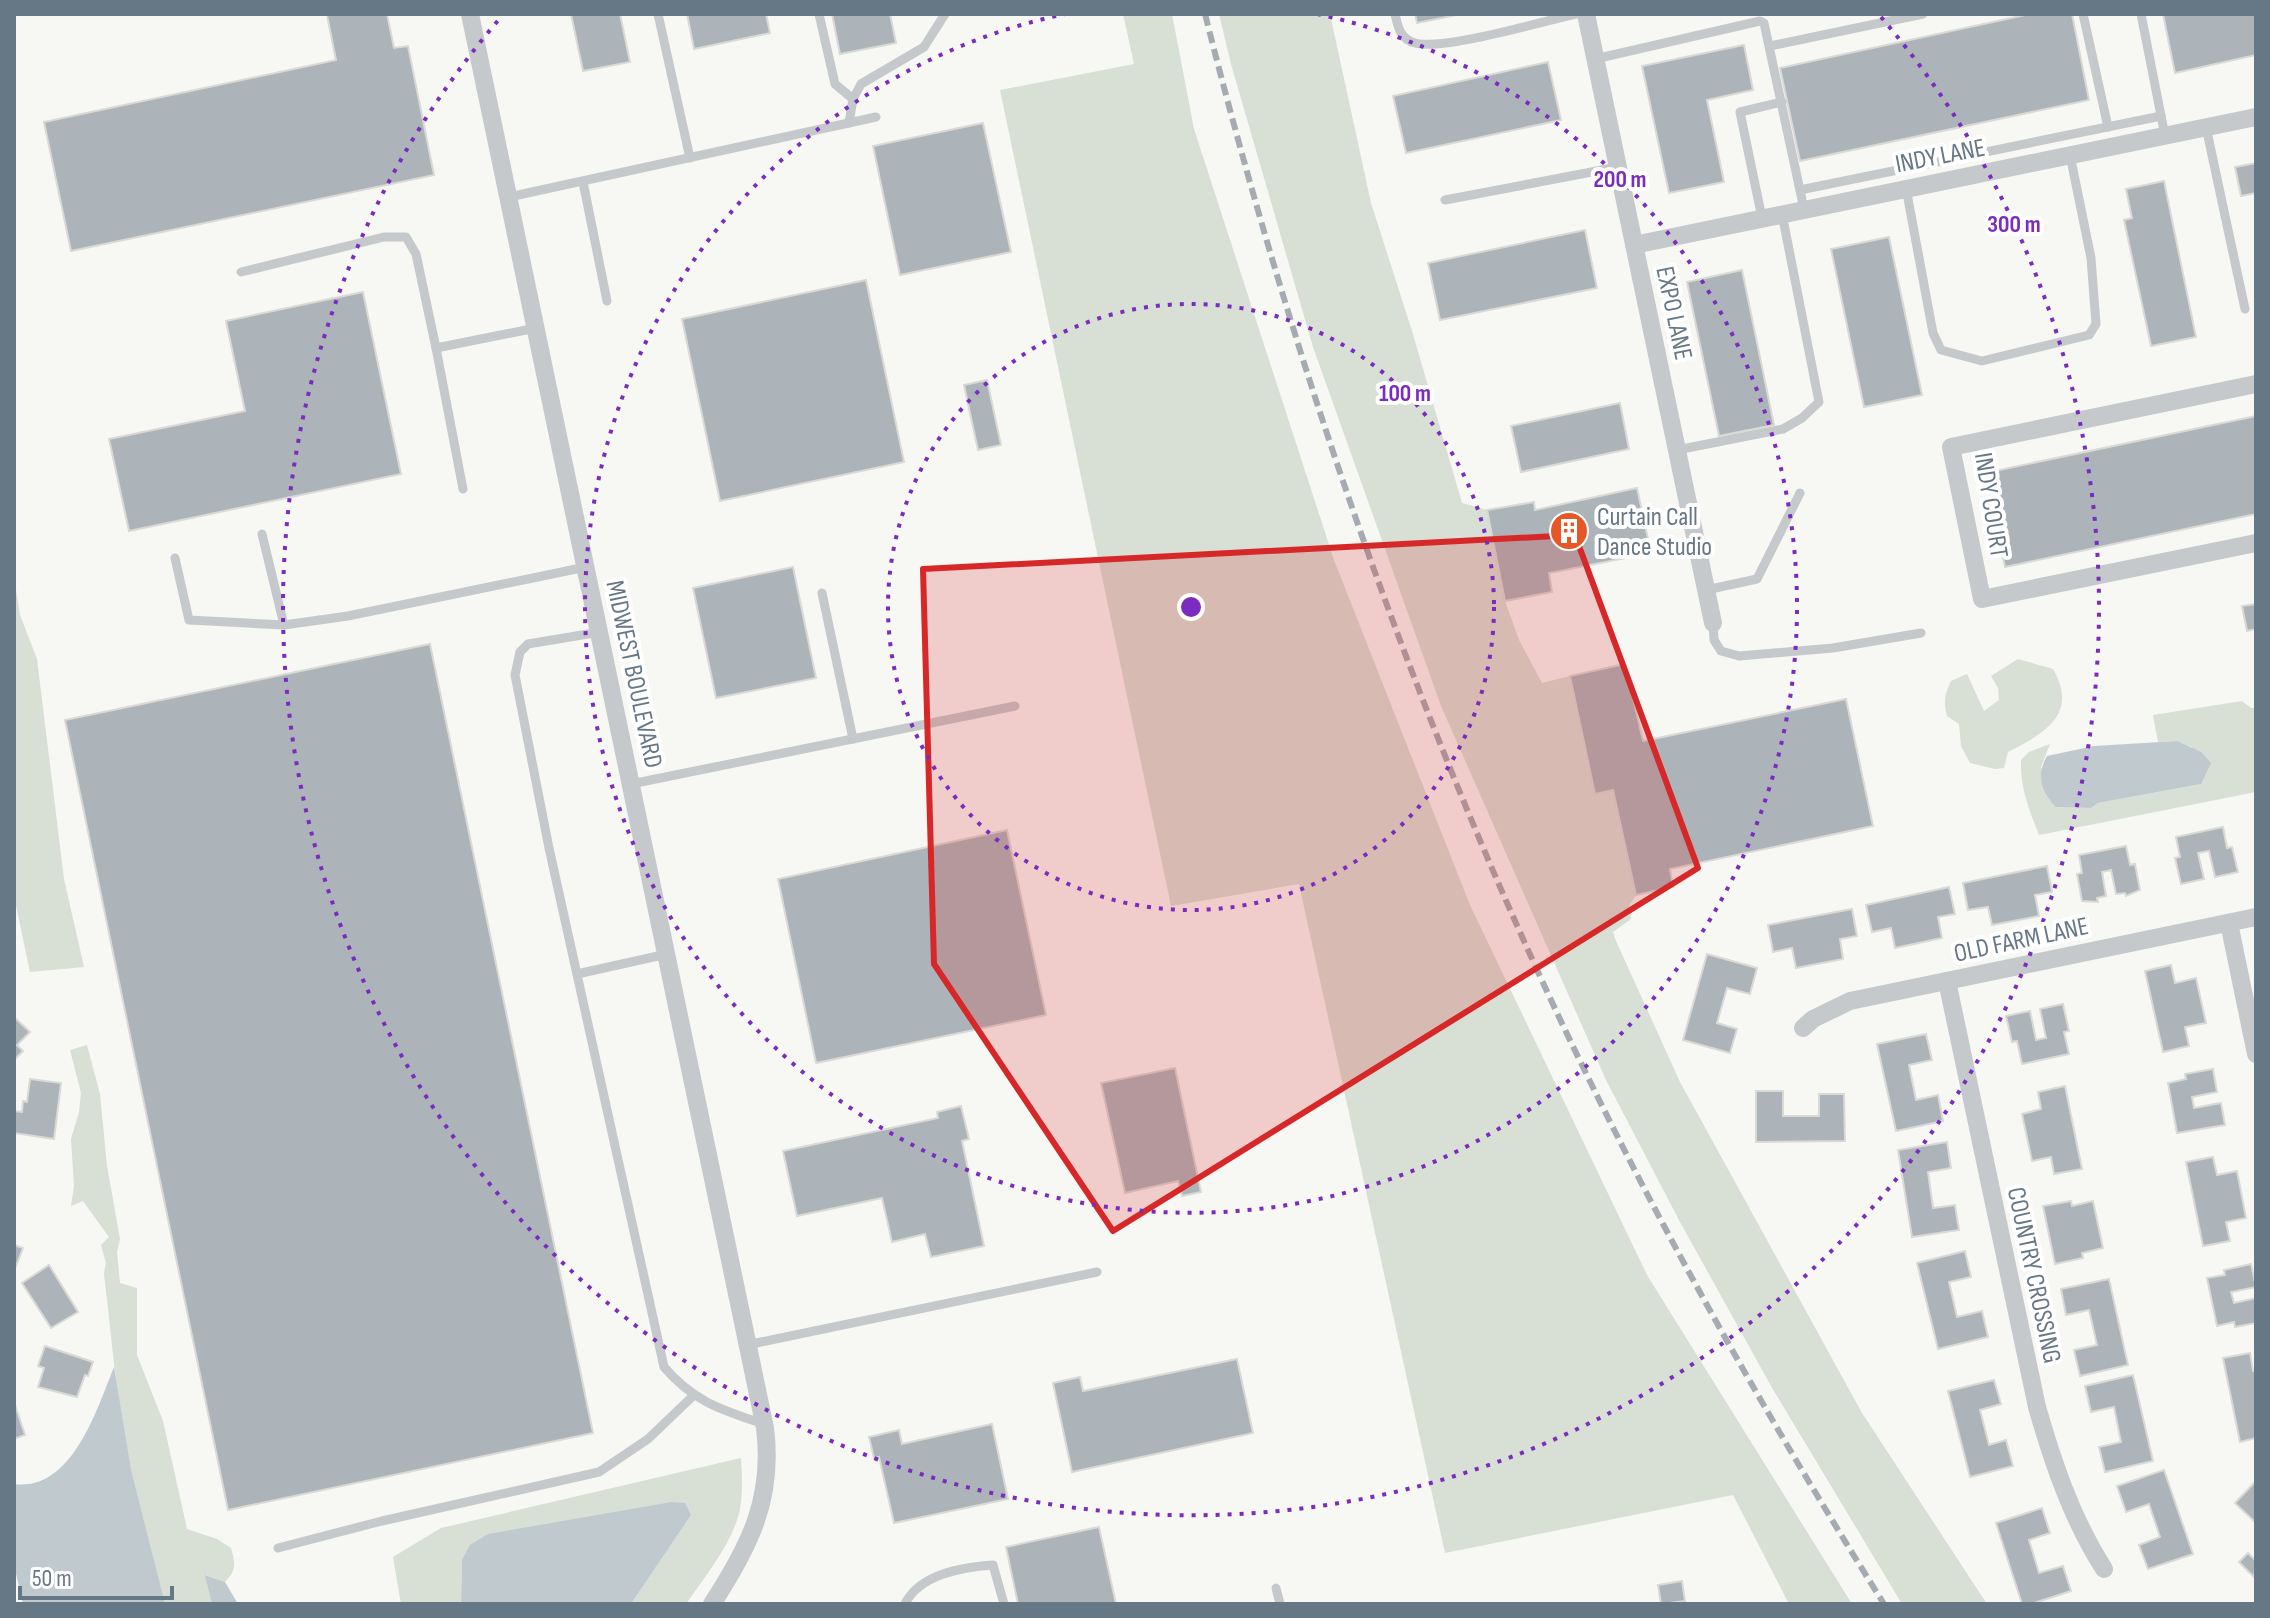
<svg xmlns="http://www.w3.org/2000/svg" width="2270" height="1618" font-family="'Sofia Sans Condensed',sans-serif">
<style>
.green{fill:#d8dfd5}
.water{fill:#bfc9ce}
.building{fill:#acb4b9;stroke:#d9d9d6;stroke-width:2}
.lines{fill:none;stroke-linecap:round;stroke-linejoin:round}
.lane{stroke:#c5c9cc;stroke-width:9}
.street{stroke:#c5c9cc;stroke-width:18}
.rail{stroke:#a5abb1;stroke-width:6;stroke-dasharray:12 6;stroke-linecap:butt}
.marked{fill:#d62828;fill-opacity:0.2;stroke:#d62828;stroke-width:6;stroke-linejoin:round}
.ring{fill:none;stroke:#7b2cbf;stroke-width:4;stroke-dasharray:4 8}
.labels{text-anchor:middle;stroke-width:8;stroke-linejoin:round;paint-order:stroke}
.street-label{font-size:26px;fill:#667786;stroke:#fff}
.poi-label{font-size:26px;fill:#667786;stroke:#fff;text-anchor:start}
.centre{fill:#7b2cbf;stroke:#fff;stroke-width:4}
.ring-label{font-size:24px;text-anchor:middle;font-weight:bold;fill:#7b2cbf;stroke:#fff;stroke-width:8;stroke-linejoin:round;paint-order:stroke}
</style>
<rect width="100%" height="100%" fill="#f7f7f4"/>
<g class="green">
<path d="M1123,14H1172L1194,129L1334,560L1470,905L1647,1275L1852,1604H1789L1733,1495L1445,1553L1299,884L1171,906L1000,90L1134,64Z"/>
<path d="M1219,14H1330L1371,203L1412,331L1462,503L1487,510L1505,601L1519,640L1542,683L1570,676L1595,793L1613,790L1636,895L1629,906L1631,919L1613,932L1616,941L1680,1082L1862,1413L1987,1604H1902L1771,1386L1680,1222L1606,1080L1441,706L1313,347L1231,64Z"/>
<path d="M14,577L20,615L37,659L64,879L84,967L30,972L14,896Z"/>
<path d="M2018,659L2053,669C2079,714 2045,733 2008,752L2004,768L1995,769L1970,763L1961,746L1959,724L1947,716C1943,702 1945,693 1951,681L1967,674L1984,711L1999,700L1998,688L1991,676Z"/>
<path d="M2242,701L2251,708H2256V792L2039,835C2029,809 2020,788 2021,760L2029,752L2050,744L2041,767L2056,807L2091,808L2098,803L2201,784L2192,747L2178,741L2158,742L2153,715Z"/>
<path d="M87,1045L100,1094L107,1166L120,1239L117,1252L120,1283L137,1288V1355L163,1421L187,1529L217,1539L231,1548C235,1562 237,1570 225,1582L206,1575L212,1604H163C153,1560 141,1516 131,1471C117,1406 112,1340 104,1274L106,1263L101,1245L109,1237L83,1201L71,1206L74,1186L71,1139L79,1112L81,1093L70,1050Z"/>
<path d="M741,1458C742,1475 743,1493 740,1509C733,1543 705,1576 686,1604H631L691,1515L462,1560L461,1604H401L393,1557L441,1528Z"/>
</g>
<g class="water">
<path d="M2178,741L2201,752L2211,763L2201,784L2098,803L2091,808L2056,807C2041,792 2036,775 2047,756L2094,746Z"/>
<path d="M114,1367L131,1470L165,1604H23L14,1565V1484C72,1492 97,1409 114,1367Z"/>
<path d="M672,1502L685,1503L691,1515L631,1604H461L462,1560L470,1545L488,1534Z"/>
<path d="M205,1575L225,1582L238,1604H212Z"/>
</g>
<g class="building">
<path d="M332,14H387L394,48L408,46L434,175L71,251L44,122L336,60L327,15Z"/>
<path d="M571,14H620L630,62L583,71Z"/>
<path d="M687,14H766L770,33L694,49Z"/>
<path d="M832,14H890L896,43L840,54Z"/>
<path d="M1415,14H1461L1417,23Z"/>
<path d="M2030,14H2072L2089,100L1800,161L1780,68Z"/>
<path d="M2163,14H2256V55L2175,73Z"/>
<path d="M1744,45L1753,90L1707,100L1724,182L1669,193L1642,66Z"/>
<path d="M1548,62L1561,120L1406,153L1393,96Z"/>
<path d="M983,123L1011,252L900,275L873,146Z"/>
<path d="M2256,163V193L2241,196L2235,167Z"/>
<path d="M2164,181L2196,337L2151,346L2124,220L2132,218L2126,189Z"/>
<path d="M1585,230L1597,288L1440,320L1428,263Z"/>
<path d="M1889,237L1922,395L1864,407L1831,249Z"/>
<path d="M1742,270L1774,425L1719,436L1687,282Z"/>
<path d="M866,280L904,462L720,501L682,319Z"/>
<path d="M363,292L401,474L129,531L109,439L245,411L226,321Z"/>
<path d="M987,380L1001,445L978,450L964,385Z"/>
<path d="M1620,403L1629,449L1521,472L1511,426Z"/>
<path d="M2256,416V514L2005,567L1985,473Z"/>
<path d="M1637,488L1651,553L1549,573L1552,592L1505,601L1487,510L1534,502L1535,510Z"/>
<path d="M793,567L816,678L716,698L693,588Z"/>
<path d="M2256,604V629L2247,631L2242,606Z"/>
<path d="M430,644L593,1433L228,1510L65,720Z"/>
<path d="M1625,664L1643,741L1846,699L1873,826L1670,869L1673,887L1636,895L1613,790L1595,794L1570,676Z"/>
<path d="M2223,827L2227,848L2232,847L2238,872L2215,877L2209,851L2198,853L2204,879L2181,884L2175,858L2180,857L2176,837Z"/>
<path d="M1007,830L1046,1015L816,1063L778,879Z"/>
<path d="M2126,846L2130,865L2135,864L2140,890L2126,896L2125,893L2116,894L2111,870L2102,872L2106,896L2097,898L2098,902L2082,901L2077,874L2082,873L2079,855Z"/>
<path d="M2047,866L2052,892L2035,895L2039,916L1992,925L1988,907L1968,910L1963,883Z"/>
<path d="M1949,887L1955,914L1938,917L1942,938L1895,948L1891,928L1872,932L1866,905Z"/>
<path d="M1852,909L1857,936L1840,939L1843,959L1796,968L1792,948L1773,952L1768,925Z"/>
<path d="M1707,954L1757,968L1750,994L1727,988L1717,1023L1737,1029L1730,1053L1683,1040Z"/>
<path d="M2171,965L2175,983L2196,978L2206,1023L2185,1027L2189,1046L2163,1052L2145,971Z"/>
<path d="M2063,1004L2069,1031L2064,1032L2069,1054L2022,1064L2017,1041L2012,1042L2006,1016L2030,1011L2036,1040L2046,1038L2040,1009Z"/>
<path d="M14,1017L30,1032L17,1045L23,1051L14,1060Z"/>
<path d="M1926,1034L1932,1060L1909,1065L1916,1100L1938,1095L1943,1121L1896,1131L1877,1044Z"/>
<path d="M1175,1068L1201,1192L1182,1196L1178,1181L1125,1193L1101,1083Z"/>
<path d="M2213,1069L2217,1092L2192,1097L2194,1108L2221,1103L2225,1125L2177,1133L2168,1083L2186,1079L2185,1074Z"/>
<path d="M30,1079L61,1083L54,1139L14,1133V1111L22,1112L23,1101L27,1102Z"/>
<path d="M2065,1086L2082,1169L2054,1174L2051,1157L2032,1161L2022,1114L2041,1109L2038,1092Z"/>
<path d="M1756,1091H1783V1116H1819V1094H1844L1845,1141L1756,1142Z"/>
<path d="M961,1106L969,1139L962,1141L984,1246L931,1257L925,1234L892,1242L882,1198L797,1216L783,1151L938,1118L937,1112Z"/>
<path d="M1947,1142L1951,1168L1928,1172L1933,1208L1955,1205L1959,1230L1912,1237L1898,1150Z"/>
<path d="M2213,1157L2217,1175L2237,1171L2246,1218L2226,1222L2230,1241L2203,1246L2186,1162Z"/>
<path d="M2071,1201L2072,1206L2093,1201L2103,1248L2082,1253L2083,1258L2055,1264L2043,1206Z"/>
<path d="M14,1245L23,1248L14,1271Z"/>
<path d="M1965,1251L1971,1277L1949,1282L1957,1317L1982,1311L1988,1337L1938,1349L1917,1263Z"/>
<path d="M2251,1264L2256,1287L2231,1292L2234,1303L2256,1298V1323L2235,1327L2234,1322L2217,1326L2207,1278L2225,1275L2224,1270Z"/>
<path d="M49,1265L78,1312L51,1328L22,1283Z"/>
<path d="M2109,1279L2128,1365L2080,1376L2074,1350L2097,1345L2089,1310L2066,1315L2061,1289Z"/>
<path d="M45,1346L93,1362L88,1376L85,1375L77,1397L38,1387L44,1368L38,1366Z"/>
<path d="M2250,1353L2253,1371L2256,1370V1438L2240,1442L2223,1358Z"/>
<path d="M1237,1359L1253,1433L1072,1472L1053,1383L1080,1377L1083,1391Z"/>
<path d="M2133,1375L2153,1461L2105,1472L2099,1447L2121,1442L2114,1407L2091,1412L2085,1386Z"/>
<path d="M1994,1380L2001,1404L1980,1410L1989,1445L2006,1440L2013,1466L1970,1477L1948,1391Z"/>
<path d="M14,1402L25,1435L14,1439Z"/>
<path d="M992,1424L1008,1499L894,1523L879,1457L874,1458L869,1437L899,1430L902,1444Z"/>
<path d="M2164,1470L2193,1554L2148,1569L2139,1545L2160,1537L2149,1504L2126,1512L2117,1486Z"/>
<path d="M2256,1481V1523L2235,1503Z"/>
<path d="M2042,1508L2050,1533L2029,1540L2039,1573L2063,1566L2071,1591L2031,1604H2022L1996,1523Z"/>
<path d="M1099,1527L1116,1604H1018L1006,1547Z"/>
<path d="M2248,1553L2256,1561L2254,1577L2239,1562Z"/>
<path d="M1682,1581L1685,1601L1661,1604L1658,1585Z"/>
</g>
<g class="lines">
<g class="lane">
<path d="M658,14L690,158"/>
<path d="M819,14L835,84L853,99"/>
<path d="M1395,14C1398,27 1400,39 1415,43C1443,51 1543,21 1576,14"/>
<path d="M2083,14L2108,127"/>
<path d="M2141,14L2165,136"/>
<path d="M1770,46L1923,14"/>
<path d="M1595,59L1760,21L1764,23L1804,209"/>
<path d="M849,123L853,99L861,84L924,47L945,14"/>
<path d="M2206,127L2245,309"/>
<path d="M583,182L607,301"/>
<path d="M1906,188L1933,333L1941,350L1982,361L2089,335L2096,324L2091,258L2070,155"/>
<path d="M1800,190L2161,116"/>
<path d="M509,197L876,117"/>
<path d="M1445,200L1618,167"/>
<path d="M1762,218L1740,112L1782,102"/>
<path d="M241,272L384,237H406L416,254L436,348L536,328"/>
<path d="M436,348L463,489"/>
<path d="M1677,450L1783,429L1802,418L1819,402L1782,214"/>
<path d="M262,534L284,625"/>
<path d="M175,558L189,620L284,625L348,616L586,567"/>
<path d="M1706,590L1757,579L1800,493"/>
<path d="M822,593L853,739"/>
<path d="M1713,623L1714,640L1721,651L1739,656L1833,648L1921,633"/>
<path d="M600,632L528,644L520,652L515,675L549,848L664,1367C694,1402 722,1410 764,1424"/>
<path d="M631,784L1015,706"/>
<path d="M577,974L667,954"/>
<path d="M747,1345L1097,1272"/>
<path d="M278,1548L382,1521L599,1472L648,1439L693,1396"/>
<path d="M1276,1588L1280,1604"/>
<path d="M905,1604C919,1575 962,1567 993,1565L1004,1604"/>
</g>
<g class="street">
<path d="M470,14L765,1428C774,1499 749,1547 712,1604"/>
<path d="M1586,14L1713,623"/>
<path d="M1634,245L2256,117"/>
<path d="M2256,384L1951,447L1982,599L2256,543"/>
<path d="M2229,923L2256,1054"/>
<path d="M1947,981L2037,1407C2053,1463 2072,1519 2104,1569"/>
<path d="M1803,1028L1813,1019L1850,1001L2256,917"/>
</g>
<path class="rail" d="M1205,14C1289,347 1400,673 1544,985C1643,1199 1759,1405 1884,1604"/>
</g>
<path class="marked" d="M1575,535L1698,868L1113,1231L934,964L923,569Z"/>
<g class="ring">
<circle cx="1191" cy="607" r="303"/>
<path d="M1317 14A606 606 0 1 1 1065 14"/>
<path d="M1881 17A908 908 0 1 1 501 17"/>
</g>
<defs>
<symbol id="building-disc" viewBox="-11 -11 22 22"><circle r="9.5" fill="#e65725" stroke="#fff"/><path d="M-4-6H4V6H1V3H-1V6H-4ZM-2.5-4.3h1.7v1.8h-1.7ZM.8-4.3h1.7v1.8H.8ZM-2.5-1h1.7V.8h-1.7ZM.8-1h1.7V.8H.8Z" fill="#fff"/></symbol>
</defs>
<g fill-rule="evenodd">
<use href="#building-disc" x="1547" y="509" width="44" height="44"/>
</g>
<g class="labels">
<g class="street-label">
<text transform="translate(1940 155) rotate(-11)" y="9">INDY LANE</text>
<text transform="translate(1675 313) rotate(78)" y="9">EXPO LANE</text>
<text transform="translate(1992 505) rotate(81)" y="9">INDY COURT</text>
<text transform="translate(635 674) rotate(78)" y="9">MIDWEST BOULEVARD</text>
<text transform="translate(2021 939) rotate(-12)" y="9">OLD FARM LANE</text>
<text transform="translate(2035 1275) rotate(78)" y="9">COUNTRY CROSSING</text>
</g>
<g class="poi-label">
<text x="1597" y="525">Curtain Call<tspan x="1597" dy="30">Dance Studio</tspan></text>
</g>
</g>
<circle cx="1191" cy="607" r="12" class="centre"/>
<g class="ring-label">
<text x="1620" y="187">200 m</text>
<text x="2014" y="232">300 m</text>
<text x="1405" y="401">100 m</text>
</g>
<rect width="2270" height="1618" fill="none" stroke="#667786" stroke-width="32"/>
<path d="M20 1586v12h152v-12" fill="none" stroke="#667786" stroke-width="4"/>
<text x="32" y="1586" font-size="24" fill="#667786" stroke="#ffffff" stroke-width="6" paint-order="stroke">50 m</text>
</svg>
